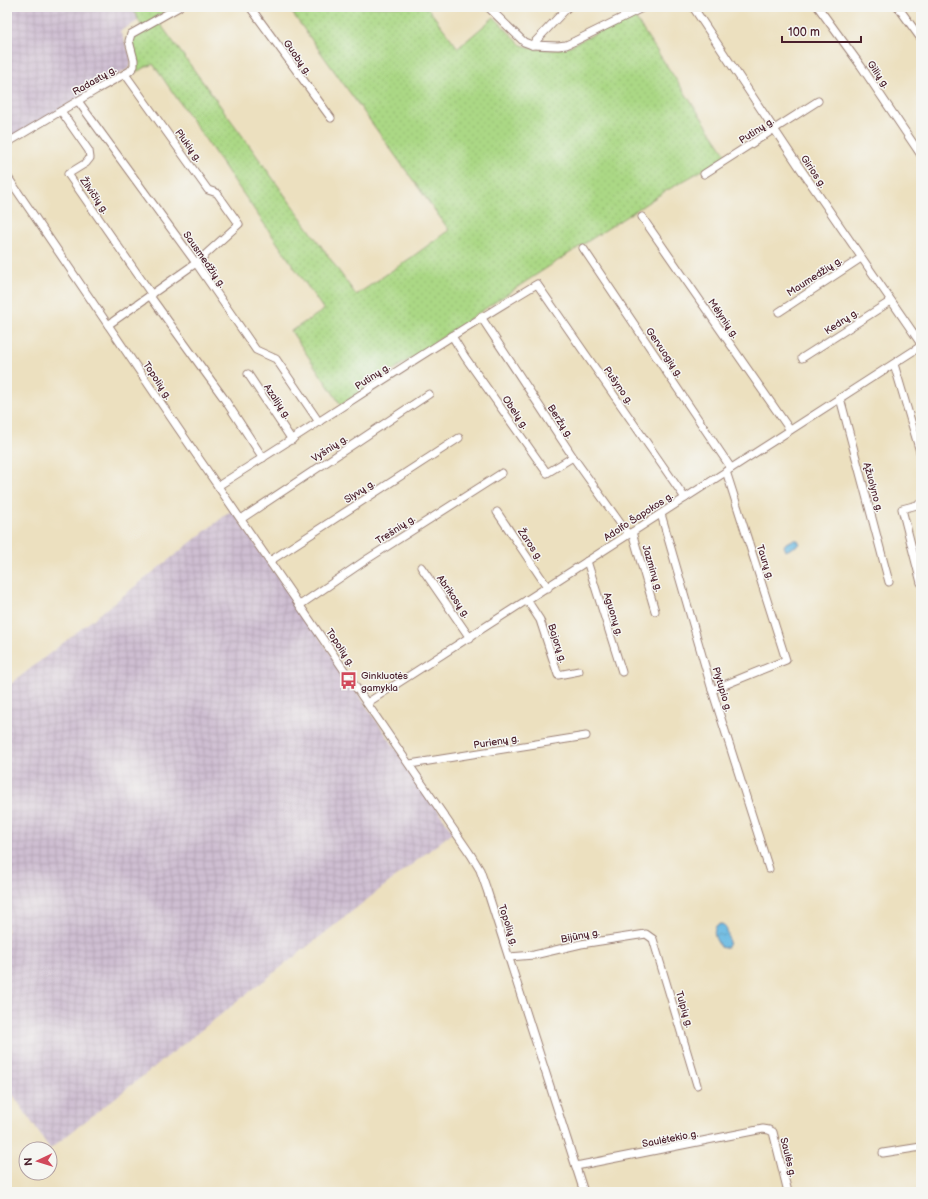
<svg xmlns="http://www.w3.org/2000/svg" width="928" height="1199" font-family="'Balsamiq Sans',sans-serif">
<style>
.industrial{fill:url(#industrial-grid)}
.grass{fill:url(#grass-dots);stroke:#7a7c58}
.water{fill:url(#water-ripples);stroke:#586c86}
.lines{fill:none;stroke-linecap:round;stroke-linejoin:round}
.minor-casing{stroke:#9b8075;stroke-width:9}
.minor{stroke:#fff;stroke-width:7}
.labels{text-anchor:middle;stroke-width:3;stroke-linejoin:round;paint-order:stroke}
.street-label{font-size:10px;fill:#4a1f2b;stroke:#f6f6f2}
.poi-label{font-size:10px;fill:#4a1f2b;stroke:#f6f6f2;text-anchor:start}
</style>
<defs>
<pattern id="industrial-grid" width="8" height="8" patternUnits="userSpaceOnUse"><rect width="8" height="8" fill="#cebed1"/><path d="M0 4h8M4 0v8" fill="none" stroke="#b2a3b4"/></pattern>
<pattern id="grass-dots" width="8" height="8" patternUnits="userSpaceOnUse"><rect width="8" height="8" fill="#abd885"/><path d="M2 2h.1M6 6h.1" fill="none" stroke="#95b973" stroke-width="1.8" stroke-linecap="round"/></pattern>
<pattern id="water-ripples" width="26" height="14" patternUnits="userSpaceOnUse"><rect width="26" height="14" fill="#67b9e2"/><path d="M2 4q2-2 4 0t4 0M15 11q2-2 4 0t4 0" fill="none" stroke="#5796b7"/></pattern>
</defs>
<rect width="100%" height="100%" fill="#f6f6f2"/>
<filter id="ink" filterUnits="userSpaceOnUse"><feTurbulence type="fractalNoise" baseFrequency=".025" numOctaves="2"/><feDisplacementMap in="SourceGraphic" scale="8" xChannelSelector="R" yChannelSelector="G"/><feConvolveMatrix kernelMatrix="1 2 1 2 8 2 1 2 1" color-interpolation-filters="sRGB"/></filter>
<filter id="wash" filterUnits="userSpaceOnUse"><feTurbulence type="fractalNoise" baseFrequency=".012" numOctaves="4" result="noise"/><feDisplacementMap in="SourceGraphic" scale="16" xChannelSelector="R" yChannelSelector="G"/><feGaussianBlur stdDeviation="0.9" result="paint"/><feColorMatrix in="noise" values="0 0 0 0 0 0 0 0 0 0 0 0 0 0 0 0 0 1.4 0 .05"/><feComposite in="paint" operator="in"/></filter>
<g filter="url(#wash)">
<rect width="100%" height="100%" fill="#ece0bf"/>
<g class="industrial">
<path d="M7,7H132L138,21L120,31L131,56V65L128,69L7,141Z"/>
<path d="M232,510L453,832L50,1149L7,1086V687Z"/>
</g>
<path class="grass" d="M132,7H173L155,17L244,138L356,295L412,257L449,230L288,7H427L458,48L494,17L521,45L536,49L554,50L570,46L633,15L727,156L664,192L522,284L341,405L291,331L324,310L153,64L131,74L135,69L138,62L130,39L144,31Z"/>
<g class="water">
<path d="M793,540H798L800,544L786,551L784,546L786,543Z"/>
<path d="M722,924C723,925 724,925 725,926C727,928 730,943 728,945C727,948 724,947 722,948C716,942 711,932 717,925Z"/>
</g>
</g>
<g filter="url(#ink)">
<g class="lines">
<defs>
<g id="minor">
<path d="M250,7L331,118"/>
<path d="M488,7L524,42L532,45L558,46L566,45L575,41L644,7"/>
<path d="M693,7L798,165L921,344"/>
<path d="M818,7L861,66L921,155"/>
<path d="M898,7L919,36"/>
<path d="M532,45L568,7"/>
<path d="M78,101L196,263L256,350L276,359L319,422"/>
<path d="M61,111L89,151L90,158L86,163L68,174L152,295"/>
<path d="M7,143L96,90L130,71L134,66V60L129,41L131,34L179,7"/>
<path d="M704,174L818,101"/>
<path d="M7,176L178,428L471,855L480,870L487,890L584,1192"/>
<path d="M642,217L790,430"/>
<path d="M583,248L731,468"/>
<path d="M150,296L223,397L263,458"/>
<path d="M779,312L861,258"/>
<path d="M481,317L573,457L628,534"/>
<path d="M108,325L196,263L239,224L217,193L208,190L125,74"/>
<path d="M452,336L465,357L547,473L573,457"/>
<path d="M802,358L891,301"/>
<path d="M894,364L921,455"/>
<path d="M248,374L292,440"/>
<path d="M840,398L889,582"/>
<path d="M218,486C325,419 429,348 537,284L685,498"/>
<path d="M921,504L902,509L921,583"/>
<path d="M497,512L548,588"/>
<path d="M661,514L712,690L769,869"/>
<path d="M241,519L429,394"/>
<path d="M632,532L655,611"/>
<path d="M270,561L459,438"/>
<path d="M587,561L622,672"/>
<path d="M421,567L470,638"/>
<path d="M527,600L540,620L558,675L579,671"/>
<path d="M300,605L369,558L502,473"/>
<path d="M712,690L786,660L726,471"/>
<path d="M367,703L921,346"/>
<path d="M410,764L586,736"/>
<path d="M509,957L534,955L581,944L646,934L653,939L697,1085"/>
<path d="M883,1153L921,1147"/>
<path d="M576,1166L763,1129L769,1130L773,1132L788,1192"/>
</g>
</defs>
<use href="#minor" class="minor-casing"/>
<use href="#minor" class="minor"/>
</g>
</g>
<defs>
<symbol id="bus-bare" viewBox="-9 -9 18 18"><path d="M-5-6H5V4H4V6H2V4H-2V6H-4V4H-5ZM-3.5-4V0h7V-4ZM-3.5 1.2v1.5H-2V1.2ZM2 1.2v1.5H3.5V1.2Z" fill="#d1495b" stroke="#f6f6f2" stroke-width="2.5" paint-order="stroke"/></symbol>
</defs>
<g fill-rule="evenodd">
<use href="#bus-bare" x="336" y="668" width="25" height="25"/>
</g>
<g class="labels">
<g class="street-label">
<text transform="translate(298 57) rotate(55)" y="4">Guobų g.</text>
<text transform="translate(879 74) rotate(56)" y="4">Gilių g.</text>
<text transform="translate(94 80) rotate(-30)" y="4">Radastų g.</text>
<text transform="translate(756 130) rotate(-33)" y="4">Putinų g.</text>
<text transform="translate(189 145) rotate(54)" y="4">Plukių g.</text>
<text transform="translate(814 171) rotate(56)" y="4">Girios g.</text>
<text transform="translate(95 195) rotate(55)" y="4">Žilvičių g.</text>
<text transform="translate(205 259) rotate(55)" y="4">Sausmedžių g.</text>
<text transform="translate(814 276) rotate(-33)" y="4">Maumedžių g.</text>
<text transform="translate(724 318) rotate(55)" y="4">Mėlynių g.</text>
<text transform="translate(841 321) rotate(-33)" y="4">Kedrų g.</text>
<text transform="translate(665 352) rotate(56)" y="4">Gervuogių g.</text>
<text transform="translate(372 376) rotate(-33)" y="4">Putinų g.</text>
<text transform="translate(158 380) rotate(56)" y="4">Topolių g.</text>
<text transform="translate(619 385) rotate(55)" y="4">Pušyno g.</text>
<text transform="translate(278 401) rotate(56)" y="4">Azalijų g.</text>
<text transform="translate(516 412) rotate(55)" y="4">Obelų g.</text>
<text transform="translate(561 421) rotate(57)" y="4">Beržų g.</text>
<text transform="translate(329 448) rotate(-33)" y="4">Vyšnių g.</text>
<text transform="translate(874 487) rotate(75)" y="4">Ąžuolyno g.</text>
<text transform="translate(359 491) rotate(-33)" y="4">Slyvų g.</text>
<text transform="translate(638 516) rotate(-33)" y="4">Adolfo Šapokos g.</text>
<text transform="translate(395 529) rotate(-33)" y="4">Trešnių g.</text>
<text transform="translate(531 544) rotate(56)" y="4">Žaros g.</text>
<text transform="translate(766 562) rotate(72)" y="4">Taurų g.</text>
<text transform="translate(653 568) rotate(73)" y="4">Jazminų g.</text>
<text transform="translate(454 596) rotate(55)" y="4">Abrikosų g.</text>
<text transform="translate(614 614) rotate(73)" y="4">Aguonų g.</text>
<text transform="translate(558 643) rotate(72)" y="4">Bajorų g.</text>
<text transform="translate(341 647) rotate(56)" y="4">Topolių g.</text>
<text transform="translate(723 689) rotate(73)" y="4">Plytupio g.</text>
<text transform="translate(496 741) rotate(-9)" y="4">Purienų g.</text>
<text transform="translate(509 925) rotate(72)" y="4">Topolių g.</text>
<text transform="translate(580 935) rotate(-11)" y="4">Bijūnų g.</text>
<text transform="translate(685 1009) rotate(73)" y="4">Tulpių g.</text>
<text transform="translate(670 1138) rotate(-11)" y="4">Saulėtekio g.</text>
<text transform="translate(789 1157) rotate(76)" y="4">Saulės g.</text>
</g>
<g class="poi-label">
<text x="361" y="679">Ginkluotės<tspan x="361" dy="12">gamykla</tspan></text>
</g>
</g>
<rect width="928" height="1199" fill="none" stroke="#f6f6f2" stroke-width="24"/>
<g transform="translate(38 1161) rotate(266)"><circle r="19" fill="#f6f6f2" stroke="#b1a0a2"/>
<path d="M0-3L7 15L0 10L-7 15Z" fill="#d1495b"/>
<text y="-6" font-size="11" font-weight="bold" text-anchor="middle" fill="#4a1f2b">N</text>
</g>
<path d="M782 36v6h79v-6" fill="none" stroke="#4a1f2b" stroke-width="2"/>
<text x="788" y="36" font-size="12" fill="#4a1f2b" stroke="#f6f6f2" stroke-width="3" paint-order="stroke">100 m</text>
</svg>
